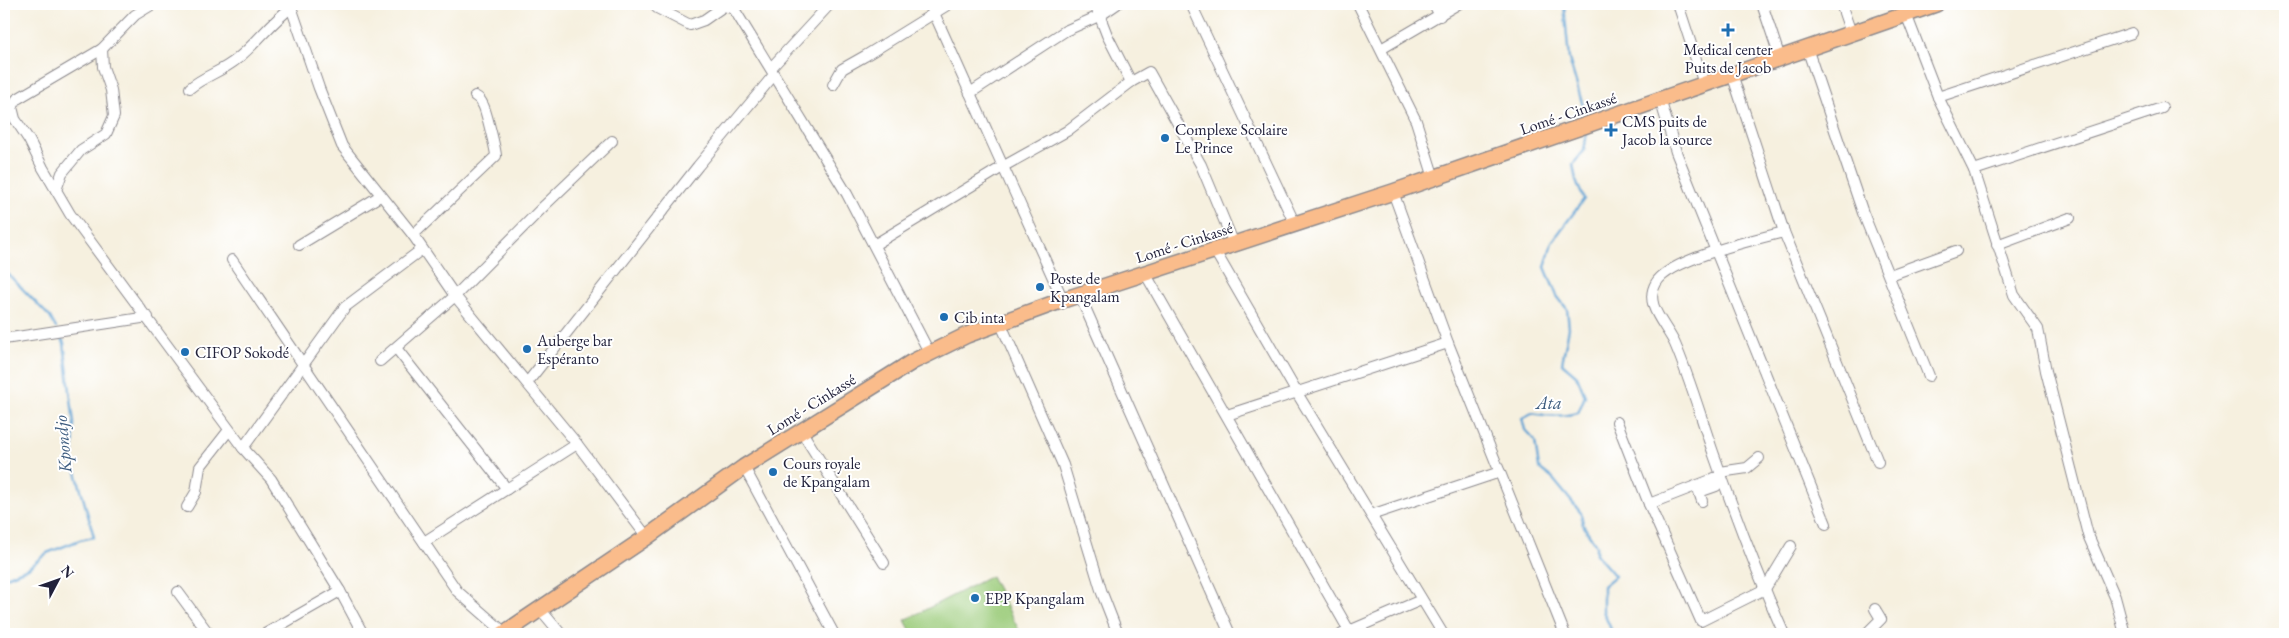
<svg xmlns="http://www.w3.org/2000/svg" width="2289" height="638" font-family="'EB Garamond',serif">
<style>
.grass{fill:#9ccc7b;stroke:#5f775b}
.lines{fill:none;stroke-linecap:round;stroke-linejoin:round}
.stream{stroke:#5fa2d3;stroke-width:2.5}
.minor-casing{stroke:#8c898d;stroke-width:12}
.highway-casing{stroke:#8c898d;stroke-width:18}
.minor{stroke:#fff;stroke-width:10}
.highway{stroke:#fabc8b;stroke-width:15}
.poi-dot{fill:#1f6fb2;stroke:#fff;stroke-width:2}
.labels{text-anchor:middle;stroke-width:4;stroke-linejoin:round;paint-order:stroke}
.poi-label{font-size:16px;fill:#22223b;stroke:#fff;text-anchor:start}
.street-label{font-size:16px;fill:#22223b;stroke:#fff}
.water-label{font-size:18px;font-style:italic;fill:#3d5c7f;stroke:#fff}
</style>
<rect width="100%" height="100%" fill="#fff"/>
<filter id="ink" filterUnits="userSpaceOnUse"><feTurbulence type="fractalNoise" baseFrequency=".02" numOctaves="2"/><feDisplacementMap in="SourceGraphic" scale="10" xChannelSelector="R" yChannelSelector="G"/><feConvolveMatrix kernelMatrix="1 2 1 2 8 2 1 2 1" color-interpolation-filters="sRGB"/></filter>
<filter id="wash" filterUnits="userSpaceOnUse"><feTurbulence type="fractalNoise" baseFrequency=".0096" numOctaves="4" result="noise"/><feDisplacementMap in="SourceGraphic" scale="20" xChannelSelector="R" yChannelSelector="G"/><feGaussianBlur stdDeviation="1.12" result="paint"/><feColorMatrix in="noise" values="0 0 0 0 0 0 0 0 0 0 0 0 0 0 0 0 0 1.4 0 .05"/><feComposite in="paint" operator="in"/></filter>
<g filter="url(#wash)">
<rect width="100%" height="100%" fill="#f6f0df"/>
<path class="grass" d="M991,576L1021,634H912L905,620Z"/>
<g class="lines">
<g class="stream">
<path d="M1564,4L1569,59L1586,116"/>
<path d="M1587,133L1584,151L1573,164L1576,181L1584,199L1552,242L1545,267L1557,296L1567,309L1569,328L1562,363L1577,376L1585,396L1578,413C1562,417 1549,417 1532,413L1522,418L1525,430L1535,441L1539,468L1553,479L1581,513L1583,525L1596,545V554L1615,576L1603,586V611L1613,634"/>
<path d="M4,270L50,317L56,328"/>
<path d="M4,578L28,568L47,553L80,540L94,537L73,461L74,423L64,343L59,333"/>
</g>
</g>
</g>
<g filter="url(#ink)">
<g class="lines">
<defs>
<g id="minor">
<path d="M153,4L135,15L102,49L17,99L12,107L15,119L29,140L43,168L70,214L243,448L271,479L340,591L363,634"/>
<path d="M290,4L319,88L342,146L413,235L455,296L577,444L647,537"/>
<path d="M731,4L847,194L929,352"/>
<path d="M930,4L1063,300"/>
<path d="M1095,4L1107,35L1131,82"/>
<path d="M1191,4L1295,224"/>
<path d="M1358,4L1416,121L1434,178"/>
<path d="M1434,4L1440,16"/>
<path d="M1678,4L1704,84"/>
<path d="M1762,4L1780,58"/>
<path d="M1841,4L1851,33"/>
<path d="M657,8L690,25L704,20L724,6L734,9"/>
<path d="M1906,14L1938,97L1974,170L2014,295L2038,329L2046,371L2088,535L2115,597L2125,634"/>
<path d="M1807,48L1863,213L1929,376"/>
<path d="M1381,49L1458,4"/>
<path d="M771,68L830,4"/>
<path d="M1732,74L1784,232L1878,462"/>
<path d="M833,85L842,69L865,56L949,4"/>
<path d="M190,88C204,76 223,71 237,59C257,43 271,22 292,7"/>
<path d="M970,93L1065,31L1101,15L1117,4"/>
<path d="M1938,97L2132,33"/>
<path d="M1660,99L1676,152L1826,524"/>
<path d="M1974,170L2162,108"/>
<path d="M56,190L62,173L81,150L106,134L114,116L111,90L103,67L102,49"/>
<path d="M1393,192L1448,343L1564,632"/>
<path d="M413,235L496,156C496,151 486,110 483,105C481,100 479,98 475,96"/>
<path d="M299,245L380,196"/>
<path d="M874,245L1004,166L1067,131L1131,82L1149,72L1201,165L1234,244"/>
<path d="M1997,245L2070,218"/>
<path d="M1215,251L1297,393L1443,634"/>
<path d="M232,260L457,591L505,633"/>
<path d="M1145,273L1351,634"/>
<path d="M1890,275L1956,251"/>
<path d="M1079,294L1230,634"/>
<path d="M1000,322L1063,465L1102,593L1118,634"/>
<path d="M4,339L148,317"/>
<path d="M396,348L507,489"/>
<path d="M380,361L455,296L545,205L612,141"/>
<path d="M527,383L698,166L773,76"/>
<path d="M1227,415L1448,343"/>
<path d="M1617,422L1649,504L1701,621L1765,589L1791,546"/>
<path d="M802,432L884,563"/>
<path d="M243,448L345,307L421,250"/>
<path d="M744,467L834,634"/>
<path d="M1720,472L1747,468L1759,458"/>
<path d="M1702,501L1699,492L1716,486L1714,478"/>
<path d="M1649,504L1721,476"/>
<path d="M187,507L196,492L200,467L229,430"/>
<path d="M1371,515L1500,472"/>
<path d="M424,542L577,444"/>
<path d="M178,592L209,634"/>
<path d="M540,609L561,634"/>
<path d="M265,634L340,591"/>
<path d="M1342,634L1421,600"/>
<path d="M1784,634C1758,575 1735,515 1714,455C1701,418 1690,379 1675,344C1666,324 1643,305 1656,283C1669,259 1757,239 1784,232"/>
<path d="M1866,634L1881,619L1875,609"/>
</g>
<path id="highway" d="M503,634L647,537L744,467L912,362L967,335L1063,300L1393,192L1936,4"/>
</defs>
<use href="#minor" class="minor-casing"/>
<use href="#highway" class="highway-casing"/>
<use href="#minor" class="minor"/>
<use href="#highway" class="highway"/>
</g>
</g>
<g class="poi-dot">
<path d="M1725.5 22.5h5v5h5v5h-5v5h-5v-5h-5v-5h5z"/>
<path d="M1608.5 122.5h5v5h5v5h-5v5h-5v-5h-5v-5h5z"/>
<circle cx="1165" cy="138" r="5"/>
<circle cx="1040" cy="287" r="5"/>
<circle cx="944" cy="317" r="5"/>
<circle cx="527" cy="349" r="5"/>
<circle cx="185" cy="352" r="5"/>
<circle cx="773" cy="472" r="5"/>
<circle cx="975" cy="598" r="5"/>
</g>
<g class="labels">
<g class="poi-label">
<text x="1728" y="55" text-anchor="middle">Medical center<tspan x="1728" dy="18">Puits de Jacob</tspan></text>
<text x="1622" y="127">CMS puits de<tspan x="1622" dy="18">Jacob la source</tspan></text>
<text x="1175" y="135">Complexe Scolaire<tspan x="1175" dy="18">Le Prince</tspan></text>
<text x="1050" y="284">Poste de<tspan x="1050" dy="18">Kpangalam</tspan></text>
<text x="954" y="323">Cib inta</text>
<text x="537" y="346">Auberge bar<tspan x="537" dy="18">Espéranto</tspan></text>
<text x="195" y="358">CIFOP Sokodé</text>
<text x="783" y="469">Cours royale<tspan x="783" dy="18">de Kpangalam</tspan></text>
<text x="985" y="604">EPP Kpangalam</text>
</g>
<g class="street-label">
<text transform="translate(1568 113) rotate(-19)" y="6">Lomé - Cinkassé</text>
<text transform="translate(1184 242) rotate(-18)" y="6">Lomé - Cinkassé</text>
<text transform="translate(811 404) rotate(-32)" y="6">Lomé - Cinkassé</text>
</g>
<g class="water-label">
<text x="1549" y="409">Ata</text>
<text transform="translate(63 444) rotate(-95)" y="6">Kpondjo</text>
</g>
</g>
<rect width="2289" height="638" fill="none" stroke="#fff" stroke-width="20"/>
<g transform="translate(58 580) rotate(49)" stroke="#ffffff" stroke-width="4" paint-order="stroke">
<path d="M0-4L9 19L0 12L-9 19Z" fill="#22223b"/>
<text y="-8" font-size="14" font-weight="bold" text-anchor="middle" fill="#22223b">N</text>
</g>
</svg>
